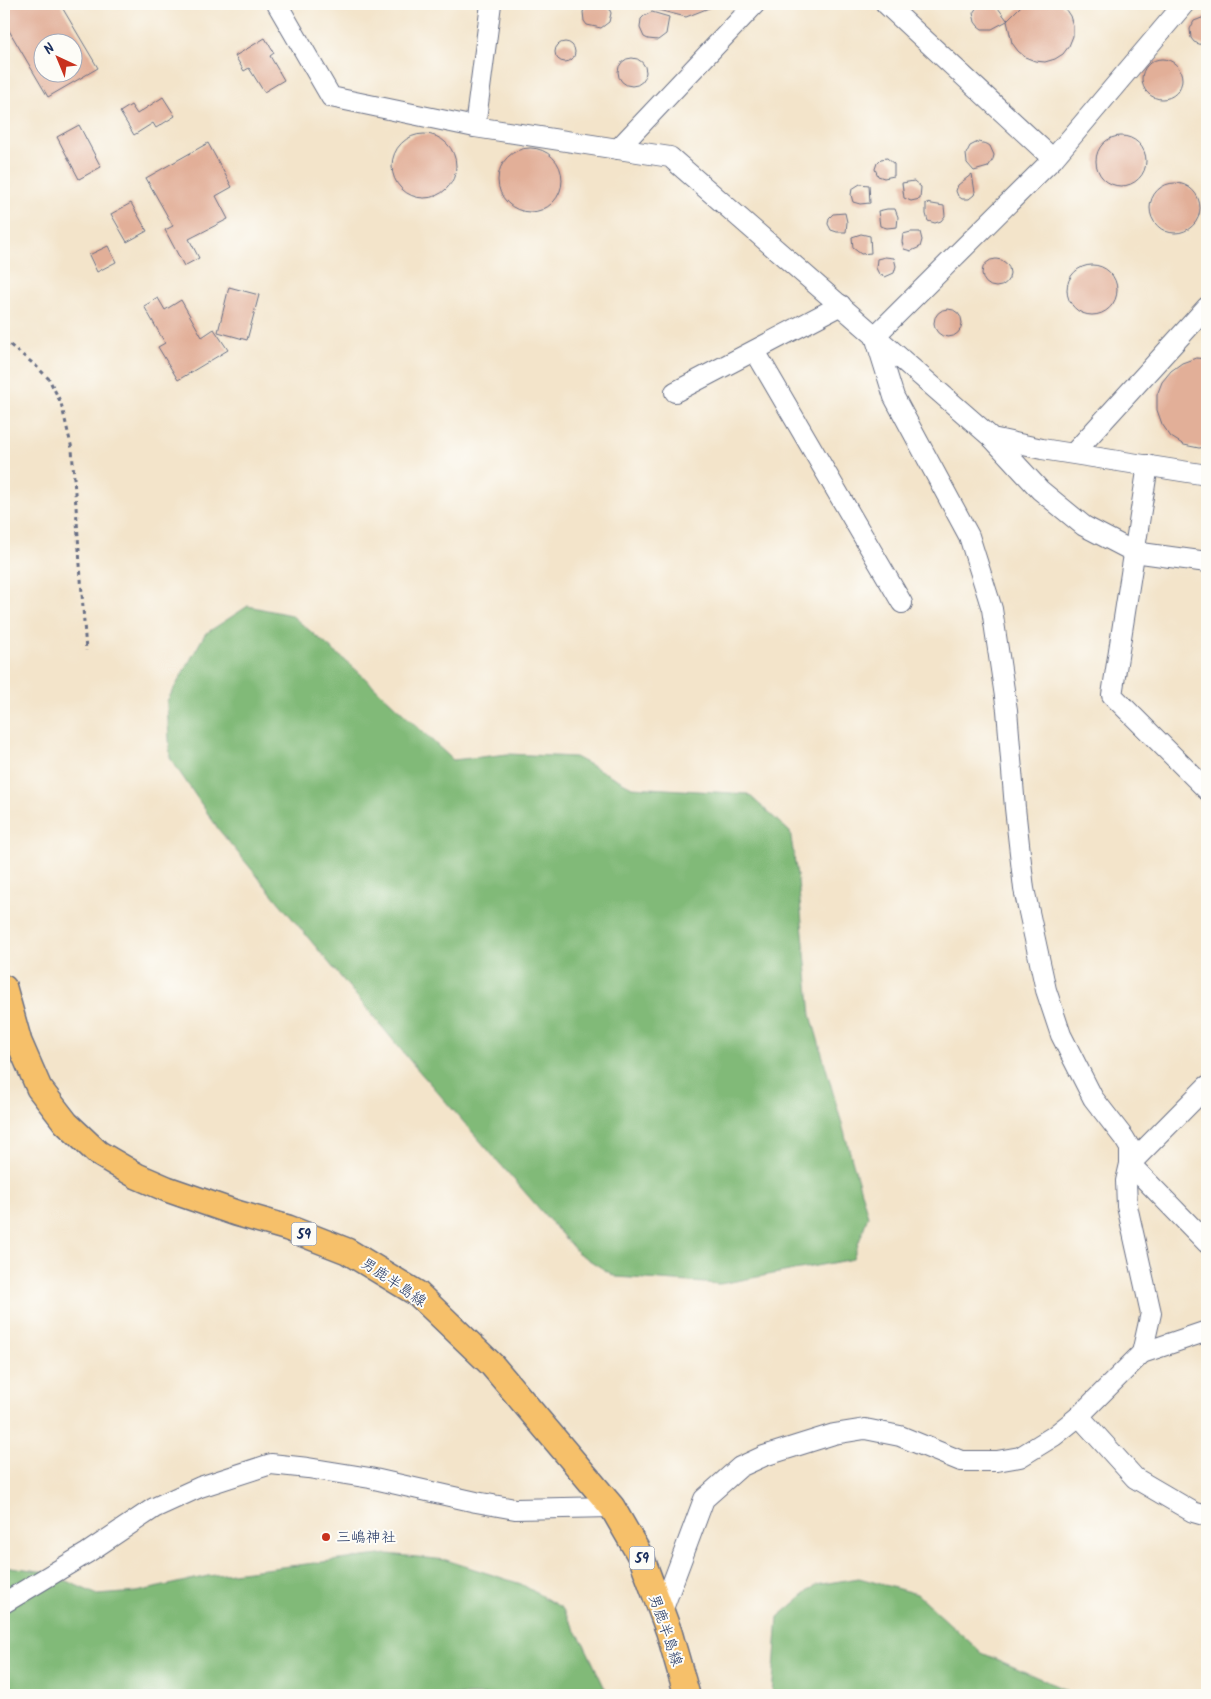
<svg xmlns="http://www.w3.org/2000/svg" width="1211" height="1699" font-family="Kalam,'Klee One',sans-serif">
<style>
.forest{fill:#81ba78;stroke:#4e746b}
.building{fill:#e2af98;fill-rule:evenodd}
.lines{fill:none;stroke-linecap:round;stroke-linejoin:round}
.minor-casing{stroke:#676e84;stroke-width:22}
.major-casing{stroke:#676e84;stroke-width:28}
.path{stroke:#676e84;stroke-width:3;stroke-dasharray:4 4;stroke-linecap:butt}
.minor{stroke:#fff;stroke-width:20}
.major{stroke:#f6c06b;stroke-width:25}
.poi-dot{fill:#c8321e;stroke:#fdfcf7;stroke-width:2}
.labels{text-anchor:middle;stroke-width:4;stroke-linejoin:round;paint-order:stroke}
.shield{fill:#fdfcf7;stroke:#5f6c8c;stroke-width:1}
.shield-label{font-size:14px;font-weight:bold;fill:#1b2f5e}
.street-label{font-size:15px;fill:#1b2f5e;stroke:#fdfcf7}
.poi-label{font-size:15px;fill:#1b2f5e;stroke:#fdfcf7;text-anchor:start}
</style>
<rect width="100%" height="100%" fill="#fdfcf7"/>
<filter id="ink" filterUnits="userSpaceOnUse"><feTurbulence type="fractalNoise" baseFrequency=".02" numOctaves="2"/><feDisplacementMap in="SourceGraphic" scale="10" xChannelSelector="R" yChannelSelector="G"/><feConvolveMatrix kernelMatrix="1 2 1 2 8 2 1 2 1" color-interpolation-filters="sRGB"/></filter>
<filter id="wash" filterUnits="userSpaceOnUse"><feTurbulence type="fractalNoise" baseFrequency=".0096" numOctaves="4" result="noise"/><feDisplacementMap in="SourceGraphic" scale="20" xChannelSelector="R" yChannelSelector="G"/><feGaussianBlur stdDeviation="1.12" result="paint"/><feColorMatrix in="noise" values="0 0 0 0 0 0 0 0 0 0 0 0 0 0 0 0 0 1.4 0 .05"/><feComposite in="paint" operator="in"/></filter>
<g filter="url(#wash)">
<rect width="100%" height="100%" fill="#f3e4ca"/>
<g class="forest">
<path d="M248,606L291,615L353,667L453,760L508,754L575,757L632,787L748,794L790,832L798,881L811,1015L868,1216L853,1259L720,1284L616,1277L578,1253L412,1063L219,830L170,758L167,701L205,634Z"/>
<path d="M388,1554L446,1560L521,1584L562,1608L584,1644L608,1695H4V1566L46,1572L98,1595L137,1592L208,1576Z"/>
<path d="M859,1578L917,1594L982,1653L1066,1690L1067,1695H772L778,1617L816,1585Z"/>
</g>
<g id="blocks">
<g class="building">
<path d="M4,4H60L98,68L48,97L4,22ZM42,42H72V72H42Z"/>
<path d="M587,4H607L611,13L609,22L601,28L587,25L584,21L583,12Z"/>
<path d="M650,4H719L686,17L650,8Z"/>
<path d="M979,4H995L1007,20L1023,4H1060L1064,7L1070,16L1073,26V36L1069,46L1063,54L1055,59L1045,62L1035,61L1025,57L1018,51L1012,43L1007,21L992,29H982L978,26L975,22L973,13Z"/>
<path d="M652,12L669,17L666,34L658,40L648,39L644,37L640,28L641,19L644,16Z"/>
<path d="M1207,16V47L1194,42L1191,38L1190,29L1194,21Z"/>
<path d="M265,38L274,53L270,56L284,80L264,92L249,68L244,71L235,56Z"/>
<circle cx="565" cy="52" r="10"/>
<circle cx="632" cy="72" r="14"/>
<circle cx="1162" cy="79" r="20"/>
<path d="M163,97L175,116L156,128L153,123L134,135L120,112L131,105L137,114Z"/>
<path d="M79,125L101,167L79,179L57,137Z"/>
<circle cx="424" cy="166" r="32"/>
<circle cx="1121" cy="161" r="25"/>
<path d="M978,142L987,144L990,146L994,155L993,159L988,167L974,171L967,163L966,154L970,146Z"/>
<path d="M208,143L232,187L216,196L228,219L189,239L199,258L184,266L165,230L173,226L146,178Z"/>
<circle cx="530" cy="180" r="32"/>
<path d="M887,158L894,164V176L884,178L878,176L875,169L877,163L881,159Z"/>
<path d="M972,174L975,192L974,195L969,199H962L958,196L956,191L958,185Z"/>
<path d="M914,181L921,187L920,199L911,201L904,198L902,183Z"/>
<circle cx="1175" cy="208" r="25"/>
<path d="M860,184L869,185L870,203L860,204L853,202L851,195L852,189Z"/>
<path d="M131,203L147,231L127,242L111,214Z"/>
<path d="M926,203L944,206L945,216L941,221L935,223L928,221L926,214Z"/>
<path d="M887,209H895L898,217L897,227L887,228L880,226L878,211Z"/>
<path d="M845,213L847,222L846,232H837L831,230L828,224L829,218L833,214Z"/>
<path d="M911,232H920L922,240L920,247L911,251L904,249L902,242L903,234Z"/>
<path d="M861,234L870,236L871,253L861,254L853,248L852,237Z"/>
<path d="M108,246L116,262L97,272L89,255Z"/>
<path d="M885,257L894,258L896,266L894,273L885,277L879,274L876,268L877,259Z"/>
<circle cx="996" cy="273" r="14"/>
<circle cx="1092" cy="290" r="25"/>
<path d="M229,287L259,295L247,340L218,332Z"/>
<path d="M158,298L165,310L181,300L202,337L214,329L228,350L178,380L158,347L165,343L144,306Z"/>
<circle cx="948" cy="323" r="14"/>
<path d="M1196,358L1207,359V447L1199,448L1184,445L1171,437L1162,424L1157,410V395L1162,382L1171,371L1182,363Z"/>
</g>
</g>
</g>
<g filter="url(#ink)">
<use href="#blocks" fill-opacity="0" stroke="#676e84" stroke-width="1"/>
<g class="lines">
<defs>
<g id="minor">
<path d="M277,4L331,97L475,127L670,157L992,438L1042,449L1207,475"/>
<path d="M886,4L1053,159"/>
<path d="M475,127L491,4"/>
<path d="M618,149L755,4"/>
<path d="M875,336L894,397L969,536L992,609L1007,710L1015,808L1024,889L1046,990L1061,1035L1093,1098L1124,1138L1130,1148V1164L1126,1181L1127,1206L1151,1313L1142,1353"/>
<path d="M875,336L1053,159L1184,4"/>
<path d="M755,351L902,603"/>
<path d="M675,392L841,305"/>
<path d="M992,438L1040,490L1084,526L1134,552L1207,562"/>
<path d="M1074,453L1207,307"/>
<path d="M1148,465L1112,695L1207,790"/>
<path d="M1130,1164L1207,1243"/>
<path d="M1130,1164L1207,1086"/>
<path d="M1079,1416L1135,1478L1193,1512L1207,1516"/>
<path d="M4,1603L87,1553L154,1508L200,1487L271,1464L308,1468L370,1478L476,1502L515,1509L612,1507"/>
<path d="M661,1614L704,1499L740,1467L764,1456L834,1434L865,1429L900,1436L961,1461H997L1020,1457L1054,1436L1079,1416L1142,1353L1207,1331"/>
</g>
<path id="major" d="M4,988L19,1042L39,1088L66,1123L98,1153L137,1176L167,1189L236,1213L288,1228L347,1251L418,1294L492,1365L612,1507L642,1559L669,1632L687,1695"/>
</defs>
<use href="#minor" class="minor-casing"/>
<use href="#major" class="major-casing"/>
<path class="path" d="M4,340L36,366L49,379L61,403L72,449L86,651"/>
<use href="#minor" class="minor"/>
<use href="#major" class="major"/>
</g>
</g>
<circle class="poi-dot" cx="326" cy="1537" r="5"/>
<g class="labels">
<g class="shield">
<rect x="291.5" y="1222.5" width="25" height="23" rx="4"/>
<rect x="629.5" y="1546.5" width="25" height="23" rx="4"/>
</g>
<g class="shield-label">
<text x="304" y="1239">59</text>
<text x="642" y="1563">59</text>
</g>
<g class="street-label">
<text transform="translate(394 1282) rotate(34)" y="5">男鹿半島線</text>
<text transform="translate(666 1630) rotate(71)" y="5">男鹿半島線</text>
</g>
<g class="poi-label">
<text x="336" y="1542">三嶋神社</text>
</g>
</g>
<rect width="1211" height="1699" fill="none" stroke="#fdfcf7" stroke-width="20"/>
<g transform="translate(58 58) rotate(316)"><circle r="24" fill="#fdfcf7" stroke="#a3aaba"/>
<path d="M0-4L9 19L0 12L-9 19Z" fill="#c8321e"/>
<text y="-8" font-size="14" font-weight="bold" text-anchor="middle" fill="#1b2f5e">N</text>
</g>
</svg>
